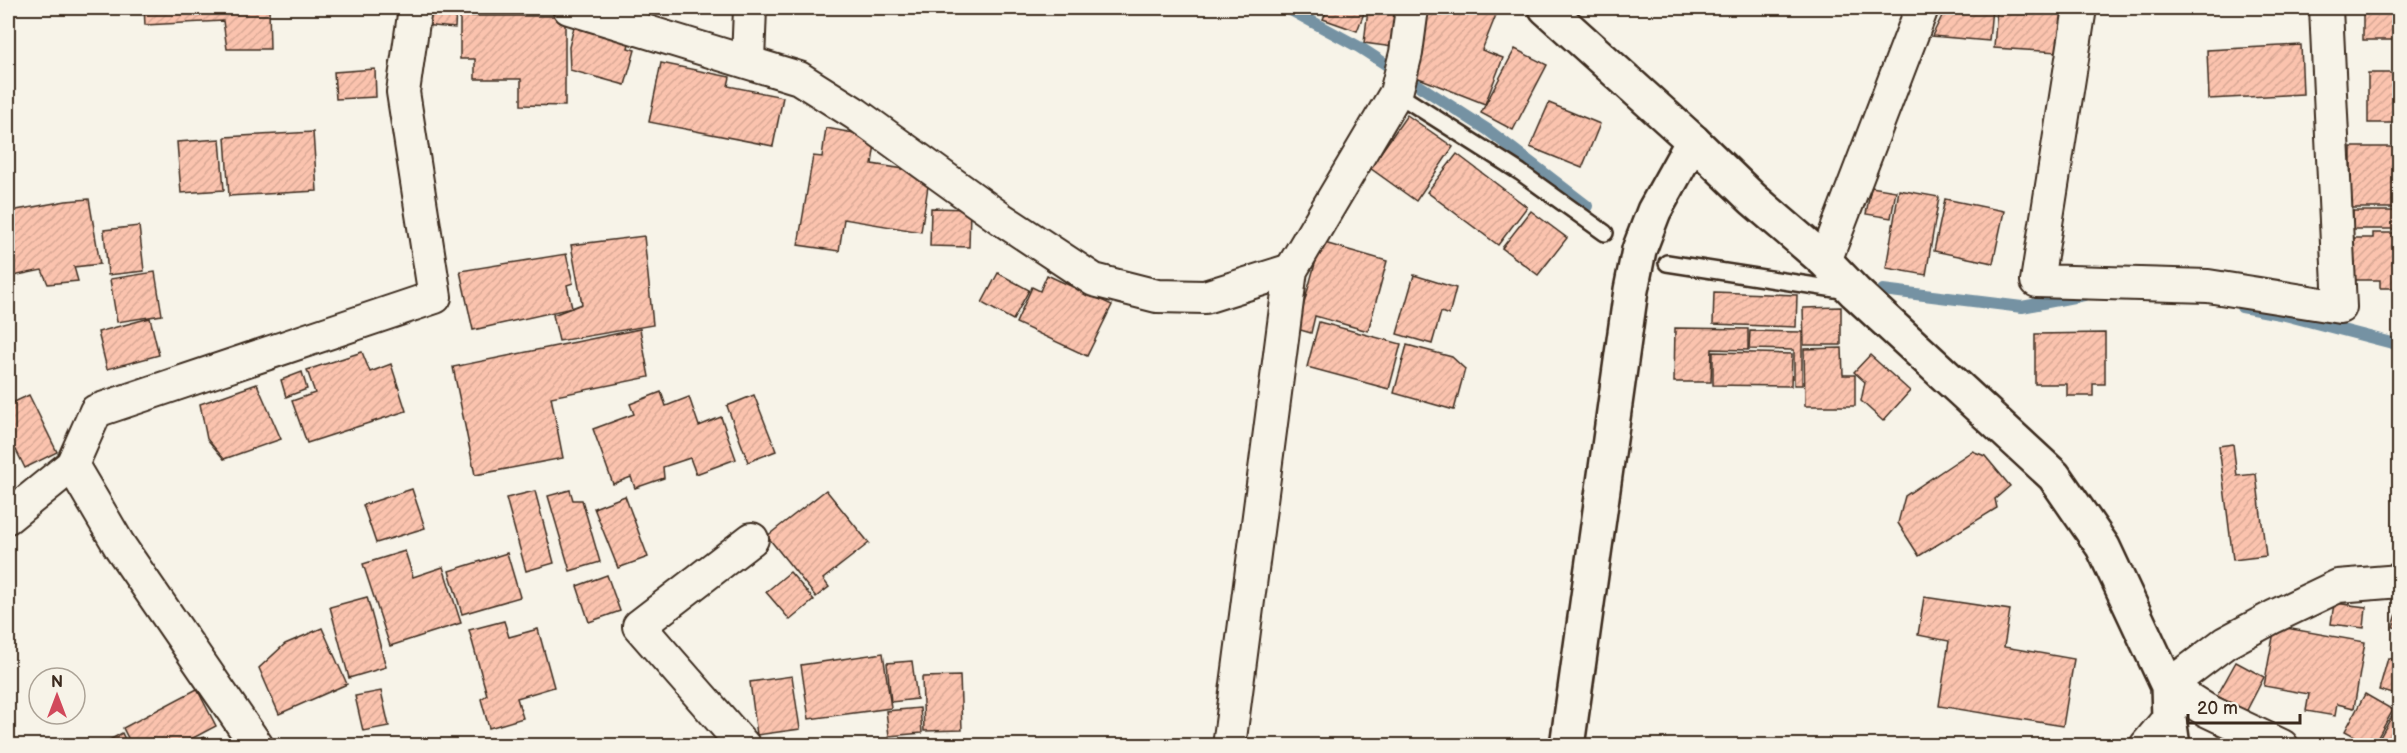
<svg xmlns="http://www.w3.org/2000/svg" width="2407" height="753" font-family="'Balsamiq Sans',sans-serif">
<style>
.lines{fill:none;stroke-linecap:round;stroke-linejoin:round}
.stream{stroke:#7492a3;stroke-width:12}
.building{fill:url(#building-hatch);stroke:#3b2a1e;stroke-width:1.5}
.lane-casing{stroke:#3b2a1e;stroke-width:20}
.street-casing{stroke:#3b2a1e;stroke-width:36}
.secondary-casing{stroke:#3b2a1e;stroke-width:38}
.lane{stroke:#f7f3e8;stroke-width:15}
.street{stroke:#f7f3e8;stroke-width:32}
.secondary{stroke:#f7f3e8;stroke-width:33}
</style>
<defs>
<pattern id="building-hatch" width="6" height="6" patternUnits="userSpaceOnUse" patternTransform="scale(1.5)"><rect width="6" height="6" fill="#fbc3ae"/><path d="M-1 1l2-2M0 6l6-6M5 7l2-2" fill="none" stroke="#d8a895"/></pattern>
</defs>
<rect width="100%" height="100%" fill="#f7f3e8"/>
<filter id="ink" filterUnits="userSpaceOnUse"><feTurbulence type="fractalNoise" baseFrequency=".0167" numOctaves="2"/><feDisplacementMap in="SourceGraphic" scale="12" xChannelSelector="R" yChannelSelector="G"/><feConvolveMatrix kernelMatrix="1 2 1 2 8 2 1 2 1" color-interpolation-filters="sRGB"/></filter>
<g filter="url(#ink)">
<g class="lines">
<g class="stream">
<path d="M1287,8L1359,47L1488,130L1587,206"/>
<path d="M1883,290L2022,307L2084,295"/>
<path d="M2242,307L2285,315L2400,345"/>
</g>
</g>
<g class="building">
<path d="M144,8H269L270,49H227L223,21L145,25Z"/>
<path d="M424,8H456L455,28L423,25Z"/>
<path d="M1328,8H1366L1357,31L1323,19Z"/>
<path d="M1431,8H1447L1460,13L1462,8H1476L1496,15L1482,50L1503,58L1485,104L1406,73Z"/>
<path d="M1946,8H1992L1989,41L1932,36Z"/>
<path d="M1997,8H2062L2059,52L1994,48Z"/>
<rect x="2363" y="8" width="37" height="32"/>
<path d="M1368,9L1398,13L1393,47L1364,43Z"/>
<path d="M460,16H565V106L521,105V79H475V59H460Z"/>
<path d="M575,23L630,39L628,48L635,50L625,85L570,70L569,47Z"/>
<path d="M2301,45L2303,94L2209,99L2207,50Z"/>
<path d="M1515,49L1547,65L1513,130L1481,113Z"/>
<path d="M661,63L730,77L728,86L783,97L773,146L649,122Z"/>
<path d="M375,69L376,97L336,99L334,72Z"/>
<rect x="2368" y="73" width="32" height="50"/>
<path d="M1549,103L1600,124L1582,168L1530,147Z"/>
<path d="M1407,115L1453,147L1416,201L1370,168Z"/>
<path d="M826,128L876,137L872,164L930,173L921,232L844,219L839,251L798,245L813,156L822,157Z"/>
<path d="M313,132L317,191L229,196L225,137Z"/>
<path d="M220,139L224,190L181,193L177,142Z"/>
<rect x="2351" y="147" width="49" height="61"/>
<path d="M1457,154L1527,207L1498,245L1427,192Z"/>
<path d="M1871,187L1896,191L1891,218L1866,214Z"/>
<path d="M1899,190L1939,197L1926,275L1886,268Z"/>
<path d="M89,199L100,264L74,267L78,281L48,284L42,270L8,277V215L11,211L66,201Z"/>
<path d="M1945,199L2004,211L1993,263L1934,251Z"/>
<path d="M931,208L970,209L969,247L930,246Z"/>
<path d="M1531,211L1567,238L1538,275L1502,248Z"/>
<rect x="2353" y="211" width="44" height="18"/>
<path d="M139,226L144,271L108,275L104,230Z"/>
<path d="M2373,233H2400V288H2380V280H2351V238H2373Z"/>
<path d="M644,236L653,325L559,341L553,315L582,304L571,245Z"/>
<path d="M1321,242L1387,261L1368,331L1315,316L1311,333L1297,329Z"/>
<path d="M566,254L573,283L567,285L572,308L473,330L460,271Z"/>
<path d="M155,272L162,315L117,322L110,279Z"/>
<path d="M998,273L1029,290L1013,320L982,303Z"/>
<path d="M1047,275L1112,305L1087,356L1016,323L1032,287L1040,291Z"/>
<path d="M1414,275L1456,288L1449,315L1441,312L1432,344L1397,334Z"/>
<path d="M1714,292L1797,295L1796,327L1713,324Z"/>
<path d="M1841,307V345H1804L1803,308Z"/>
<path d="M150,318L159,355L107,369L98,332Z"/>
<path d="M1319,322L1401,344L1389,389L1307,367Z"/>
<path d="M1675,328L1748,329V350L1712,349L1711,382H1674Z"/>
<path d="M640,329L649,377L551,397L563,458L475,475L453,367Z"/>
<path d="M1750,331L1802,332V385H1794V350L1749,349Z"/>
<path d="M2105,333V384H2093V396H2067V384H2035V334Z"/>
<path d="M1407,345L1452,357L1465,369L1454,410L1394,393Z"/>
<path d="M1842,348L1843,375H1855V406H1805L1804,349Z"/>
<path d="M362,352L370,372L391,364L406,411L307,443L292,401L315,393L307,370Z"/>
<path d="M1713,352L1792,354L1791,386L1713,385Z"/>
<path d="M1870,355L1910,391L1883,421L1861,401L1865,382L1854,372Z"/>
<path d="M302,372L307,389L286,397L281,380Z"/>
<path d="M257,384L281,439L224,459L207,439L200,404Z"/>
<path d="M661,392L666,406L689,397L699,426L721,417L736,459L696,474L690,458L663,467L664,478L635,488L631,477L613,484L593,429L634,414L630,404Z"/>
<path d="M29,395L57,452L25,468L16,450L8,454V405Z"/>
<path d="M754,395L776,451L748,462L727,406Z"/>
<path d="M2233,444L2237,476L2256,474L2266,556L2233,560L2219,446Z"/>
<path d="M1972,451L1985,456L2010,486L1995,499L1997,508L1919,556L1898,523L1905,496Z"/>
<path d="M412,489L425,528L376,543L363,505Z"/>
<path d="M570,490L573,500H582L600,562L570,571L548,496Z"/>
<path d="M826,490L869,543L823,579L829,587L816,597L767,536Z"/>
<path d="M535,491L554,563L526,571L506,498Z"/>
<path d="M625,496L648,557L618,568L594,508Z"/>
<path d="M405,551L413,577L443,567L461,623L390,646L363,564Z"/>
<path d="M507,553L520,597L462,614L449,571Z"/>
<path d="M790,572L814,600L790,620L766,592Z"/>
<path d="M607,575L620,611L589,622L577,586Z"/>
<path d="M367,597L386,667L349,678L330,607Z"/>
<path d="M1924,597L2010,610L2004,647L2074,659L2063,726L1939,706L1949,641L1918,635Z"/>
<path d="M2334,603L2366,607L2364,628L2331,624Z"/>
<path d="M2400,604V628L2393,627Z"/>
<path d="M504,621L509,637L538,629L554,687L517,698L523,718L489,728L481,699L487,695L469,630Z"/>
<path d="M2275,626L2365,642L2354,708L2337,704L2335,716L2306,711L2309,694L2264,686Z"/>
<path d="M322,628L347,684L279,714L259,668L285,644Z"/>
<path d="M883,653L891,708L809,719L801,665Z"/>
<path d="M2388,658L2400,661V696L2379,690Z"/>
<path d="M912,661L917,699L891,702L887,663Z"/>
<path d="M2236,662L2264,677L2246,712L2217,696Z"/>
<path d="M792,676L800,729L757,735L750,682Z"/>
<path d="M960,676L962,730L924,731L922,677Z"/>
<path d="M197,689L216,726L178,746H132L123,728Z"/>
<path d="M381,691L389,726L363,731L355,696Z"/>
<path d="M2365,694L2393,710L2373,746L2345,731Z"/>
<path d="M920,708L922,733L889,736L886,711Z"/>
<path d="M2395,711L2400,714V746H2375Z"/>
<path d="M122,733L128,746H99Z"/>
<path d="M204,737L209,746H188Z"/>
</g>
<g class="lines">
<defs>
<g id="lane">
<path d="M1396,93L1520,172L1605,233"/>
<path d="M1667,263L1848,291"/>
</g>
<g id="street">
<path d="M569,8L799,78L856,114L1000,218L1094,280L1157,296L1205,297L1291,270"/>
<path d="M2080,8L2037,281L2208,286L2340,307L2326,8"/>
<path d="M748,61L750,8"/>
<path d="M1825,261L1922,8"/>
<path d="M72,465L119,545L257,746"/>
<path d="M8,517L72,465L96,411L435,297L403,92L415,8"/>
<path d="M744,746L639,626L752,539"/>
<path d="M1229,746L1291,270L1396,93L1406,53L1412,8"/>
<path d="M2146,746L2169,718"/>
<path d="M2282,746L2206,710L2168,686L2225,643L2273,617L2338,586L2400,581"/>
</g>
<g id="secondary">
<path d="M1546,8L1693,141L1753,199L1825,261L1855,292L2054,476L2103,547L2168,686L2169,718L2173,746"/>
<path d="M1567,746L1631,290L1639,250L1654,211L1693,141"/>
</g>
</defs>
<use href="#lane" class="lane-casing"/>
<use href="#street" class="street-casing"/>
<use href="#secondary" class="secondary-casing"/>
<use href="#lane" class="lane"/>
<use href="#street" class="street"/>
<use href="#secondary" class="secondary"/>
</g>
</g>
<rect width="2407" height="753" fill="none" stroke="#f7f3e8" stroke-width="30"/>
<rect x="15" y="15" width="2377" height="723" fill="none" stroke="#3b2a1e" stroke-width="2" filter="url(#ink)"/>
<g transform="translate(57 696)"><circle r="28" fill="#f7f3e8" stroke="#aca397" stroke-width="1.5"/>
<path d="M0-4.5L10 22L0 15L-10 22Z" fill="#d1495b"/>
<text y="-9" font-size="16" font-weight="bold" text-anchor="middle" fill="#3b2a1e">N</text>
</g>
<path d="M2188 714v9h112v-9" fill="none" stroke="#3b2a1e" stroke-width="3"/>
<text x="2197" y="714" font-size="18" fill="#3b2a1e" stroke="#f7f3e8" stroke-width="4.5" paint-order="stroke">20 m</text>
</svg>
